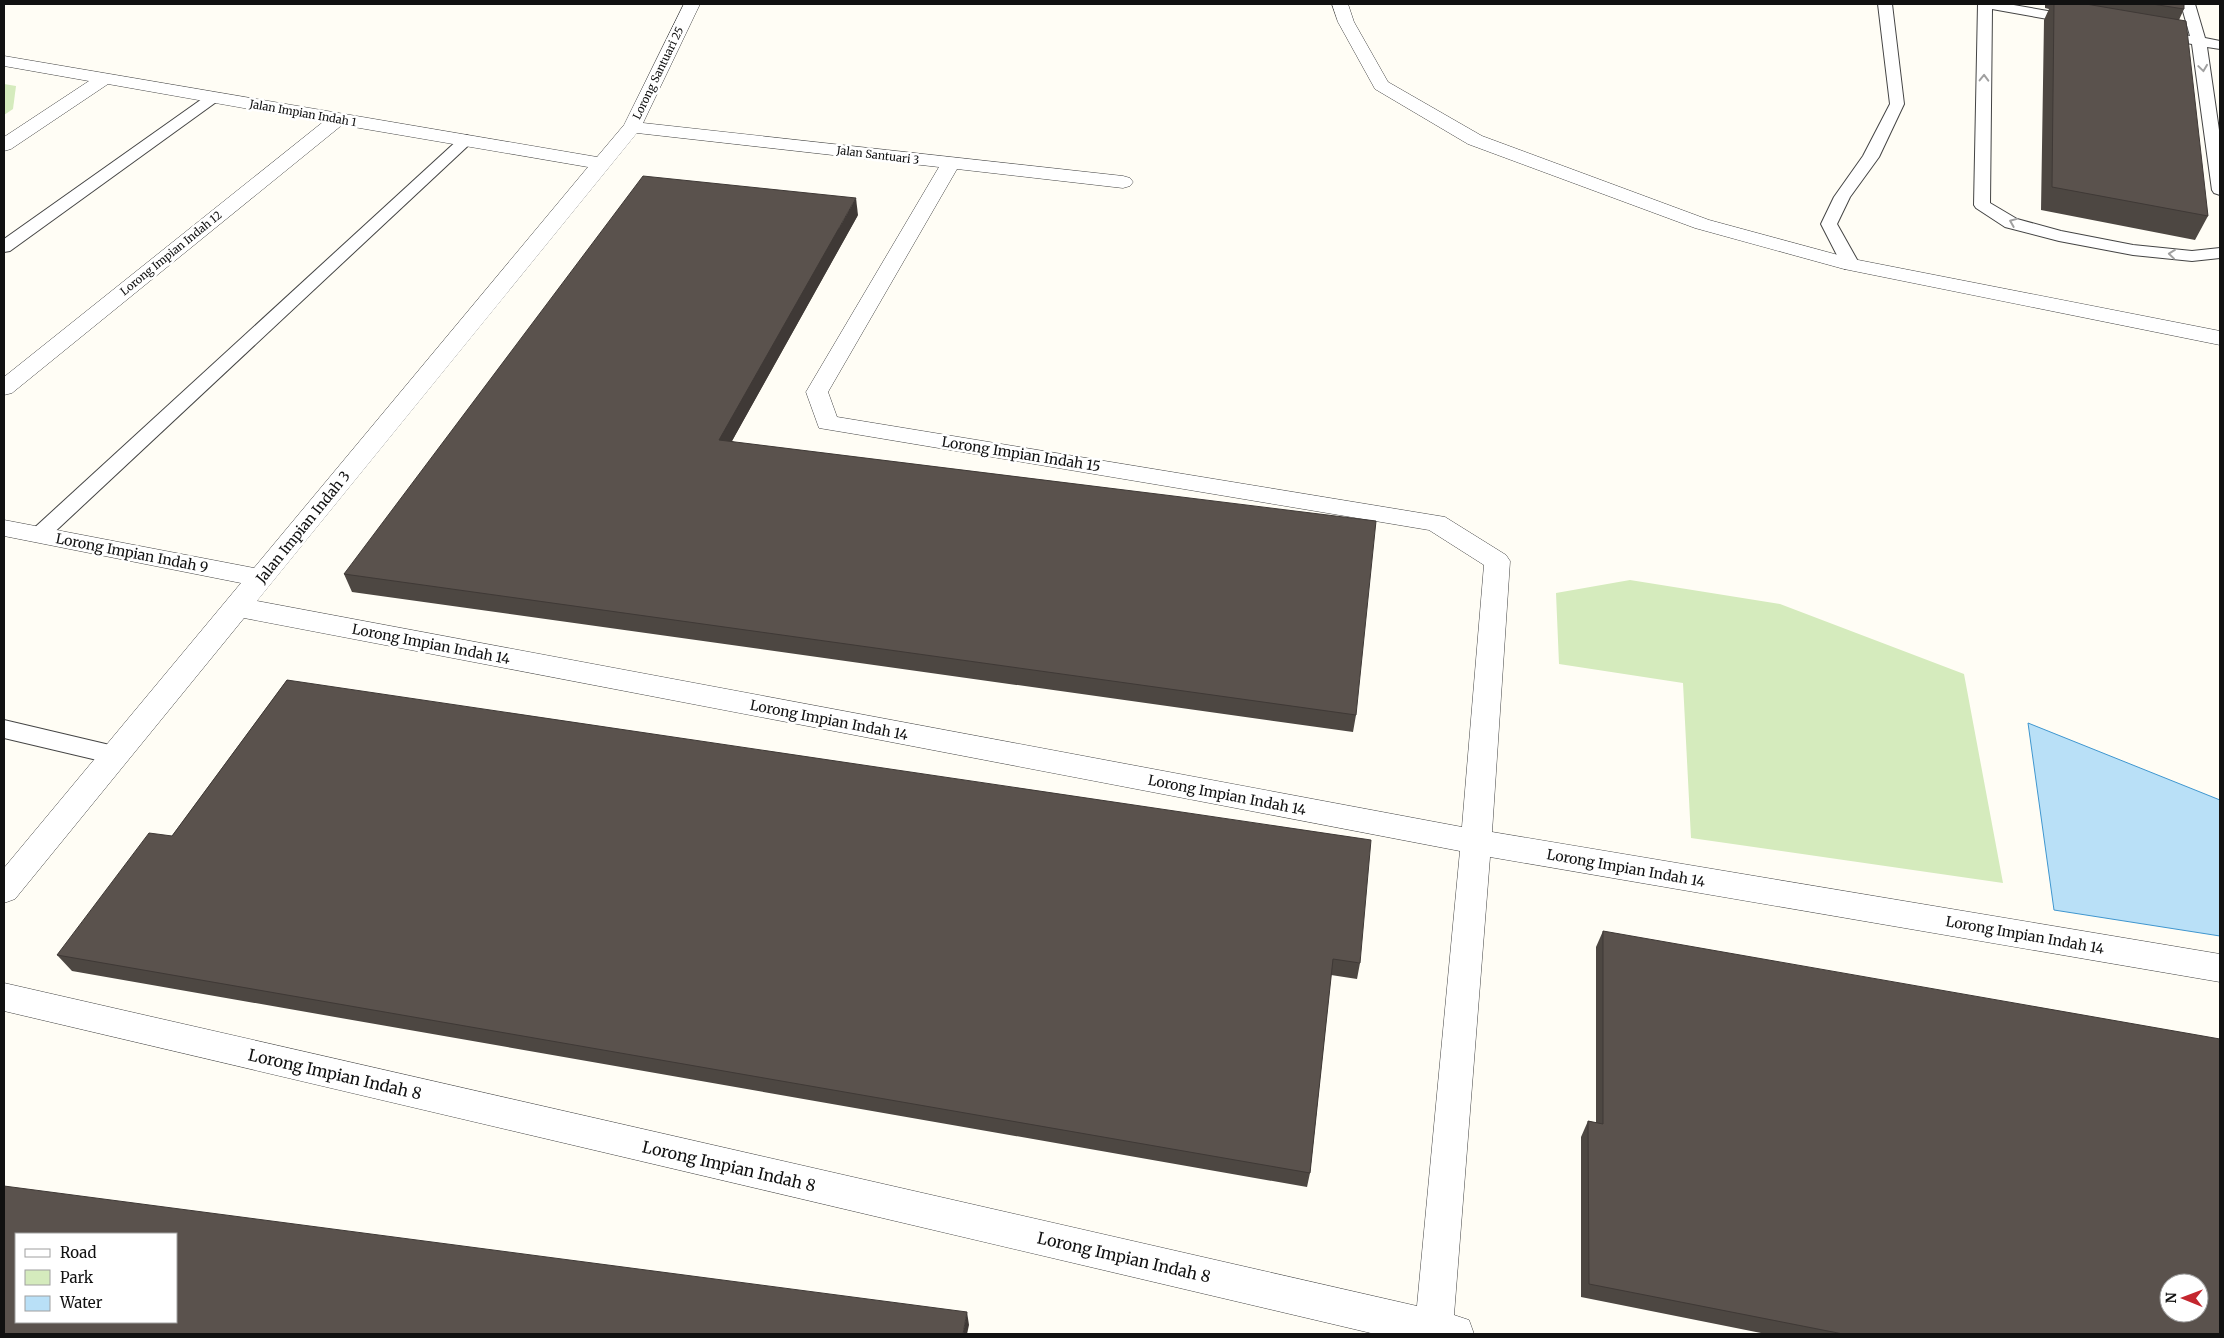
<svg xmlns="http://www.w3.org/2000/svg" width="2224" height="1338" font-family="Merriweather,serif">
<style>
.green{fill:#d5ebbd}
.water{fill:#b9e0f7;stroke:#3f96cf}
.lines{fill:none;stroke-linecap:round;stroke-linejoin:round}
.lane-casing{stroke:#444;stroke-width:2}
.street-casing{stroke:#444;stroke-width:1}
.lane{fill:#fff;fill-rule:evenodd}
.street{fill:#fff;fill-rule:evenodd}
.wall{fill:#4d4742}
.shaded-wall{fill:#3f3936}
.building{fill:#5a524d;stroke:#3f3936;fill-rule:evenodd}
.oneway{stroke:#a0a0a0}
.labels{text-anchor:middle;stroke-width:5;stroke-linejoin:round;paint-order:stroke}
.far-street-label{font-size:11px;fill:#111;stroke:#fff}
.street-label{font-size:14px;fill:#111;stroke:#fff}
.near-street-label{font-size:16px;fill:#111;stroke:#fff}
</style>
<rect width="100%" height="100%" fill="#fffdf5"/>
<g class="green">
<path d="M4,84L16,86L13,109L4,115Z"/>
<path d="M1630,580L1780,604L1964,674L2003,883L1691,838L1683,683L1559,664L1556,593Z"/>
</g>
<path class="water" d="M2028,723L2220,800V936L2054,910Z"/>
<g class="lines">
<defs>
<g id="lane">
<path d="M1878,4H1892L1904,104L1879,157L1850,197L1837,224L1860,265L1857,269H1845L1842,265L1821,224L1834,197L1863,156L1890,104Z"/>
<path d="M1978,4H2008L2076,16L2083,20L2076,24L1992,9L1990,203L2017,219L2061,231L2133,245L2192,251L2220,248V258L2192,261L2133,255L2059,241L2005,227L1976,208L1974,205Z"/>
<path d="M2181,4H2195L2205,38L2220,41V49L2207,47L2220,137V195L2214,193L2212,190L2192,44L2157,38L2150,34L2157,30L2190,36Z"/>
<path d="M214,93L219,94L221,97L219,100L10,251L4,252V239L209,94Z"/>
<path d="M466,135L471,137L474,140L471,143L46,540L39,542L32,540L29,535L32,530L461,137Z"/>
<path d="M4,720L114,746L122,749L126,755L122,761L114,764L4,738Z"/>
</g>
<g id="street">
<path d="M684,4H700L643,123L1123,176L1130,178L1133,182L1130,186L1123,188L957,169L828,392L837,417L1445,517L1506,555L1510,561L1492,832L2220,954V982L1490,857L1454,1315L1469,1320L1474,1334H1375L4,1011V983L1417,1306L1460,851L244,618L15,899L4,903V868L241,583L4,536V520L254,568L588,167L342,125L12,393L4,395V377L323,122L108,84L11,149L4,151V137L89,81L4,66V56L597,157L624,125ZM637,133L939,167L806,392L819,428L1429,530L1484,565L1462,827L257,601Z"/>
<path d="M1332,4H1348L1354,22L1388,82L1482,136L1709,220L1853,259L2220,331V345L1844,269L1695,228L1468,144L1375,89L1338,22Z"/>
</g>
</defs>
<use href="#lane" class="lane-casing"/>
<use href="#street" class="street-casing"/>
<use href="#lane" class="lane"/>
<use href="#street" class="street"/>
</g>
<g class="wall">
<path d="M2045,4H2184V9L2179,20L2208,216L2195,240L2041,210L2044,20L2049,9L2045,8Z"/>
<path d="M858,215L732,441L1356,715L1353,732L352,592L344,574Z"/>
<path d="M287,680L1360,963L1357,979L1331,975L1310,1173L1307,1187L72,971L57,955L172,836Z"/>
<path d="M1603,931L2220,1334H1766L1581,1297V1137L1588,1121L1596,1123V947Z"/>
</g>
<g class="shaded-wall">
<path d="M856,198L858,215L723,457L719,440Z"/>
<path d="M967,1312L969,1325L967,1334H963Z"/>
</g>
<g class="building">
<path d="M2054,4H2086L2186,21L2208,216L2052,187Z"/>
<path d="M2152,4H2184V9Z"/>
<path d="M643,176L856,198L719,440L1376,521L1356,715L344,574Z"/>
<path d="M287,680L1371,840L1360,963L1333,959L1310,1173L57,955L149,833L172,836Z"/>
<path d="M1603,931L2220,1039V1334H1843L1589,1284L1588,1121L1603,1124ZM2169,1283H2199V1313H2169Z"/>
<path d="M4,1186L967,1312L963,1334H4ZM16,1234H176V1322H16Z"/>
</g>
<defs><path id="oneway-chevron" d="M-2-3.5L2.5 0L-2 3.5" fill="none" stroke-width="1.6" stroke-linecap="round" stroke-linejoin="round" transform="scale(1.25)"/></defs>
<g class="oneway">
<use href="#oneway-chevron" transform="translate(2203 68) rotate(82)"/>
<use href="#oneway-chevron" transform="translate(1984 78) rotate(-89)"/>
<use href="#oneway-chevron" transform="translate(2013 222) rotate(-158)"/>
<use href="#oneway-chevron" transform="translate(2172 254) rotate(-174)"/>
</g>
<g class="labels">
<g class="far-street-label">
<text transform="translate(658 73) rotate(-64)" y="4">Lorong Santuari 25</text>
<text transform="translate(303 113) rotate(10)" y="4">Jalan Impian Indah 1</text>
<text transform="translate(878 155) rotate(7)" y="4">Jalan Santuari 3</text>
<text transform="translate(171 253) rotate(-39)" y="4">Lorong Impian Indah 12</text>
</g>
<g class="street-label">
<text transform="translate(1021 454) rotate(9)" y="5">Lorong Impian Indah 15</text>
<text transform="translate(303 527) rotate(-51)" y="5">Jalan Impian Indah 3</text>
<text transform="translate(132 553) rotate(11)" y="5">Lorong Impian Indah 9</text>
<text transform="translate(431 644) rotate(11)" y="5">Lorong Impian Indah 14</text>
<text transform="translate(829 720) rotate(11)" y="5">Lorong Impian Indah 14</text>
<text transform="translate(1227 795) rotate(11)" y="5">Lorong Impian Indah 14</text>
<text transform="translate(1626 868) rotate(10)" y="5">Lorong Impian Indah 14</text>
<text transform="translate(2025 935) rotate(10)" y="5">Lorong Impian Indah 14</text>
</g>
<g class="near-street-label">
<text transform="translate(335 1074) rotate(13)" y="6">Lorong Impian Indah 8</text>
<text transform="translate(729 1166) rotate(13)" y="6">Lorong Impian Indah 8</text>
<text transform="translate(1124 1257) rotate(13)" y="6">Lorong Impian Indah 8</text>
</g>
</g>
<rect width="2224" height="1338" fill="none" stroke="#111111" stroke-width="10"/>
<rect x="15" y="1233" width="162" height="90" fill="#ffffff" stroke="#a0a0a0"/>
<rect x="25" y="1249" width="25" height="8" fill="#ffffff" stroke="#a0a0a0"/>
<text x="60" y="1258" font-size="15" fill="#111111">Road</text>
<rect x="25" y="1270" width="25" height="15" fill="#d5ebbd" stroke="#a0a0a0"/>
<text x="60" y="1283" font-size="15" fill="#111111">Park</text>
<rect x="25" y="1296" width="25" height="15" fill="#b9e0f7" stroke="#a0a0a0"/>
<text x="60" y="1308" font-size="15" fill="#111111">Water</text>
<g transform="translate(2184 1298) rotate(271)"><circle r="24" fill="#ffffff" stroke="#a0a0a0"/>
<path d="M0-4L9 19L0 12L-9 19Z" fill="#c4262e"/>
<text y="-8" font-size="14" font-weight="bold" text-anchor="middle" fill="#111111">N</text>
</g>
</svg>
